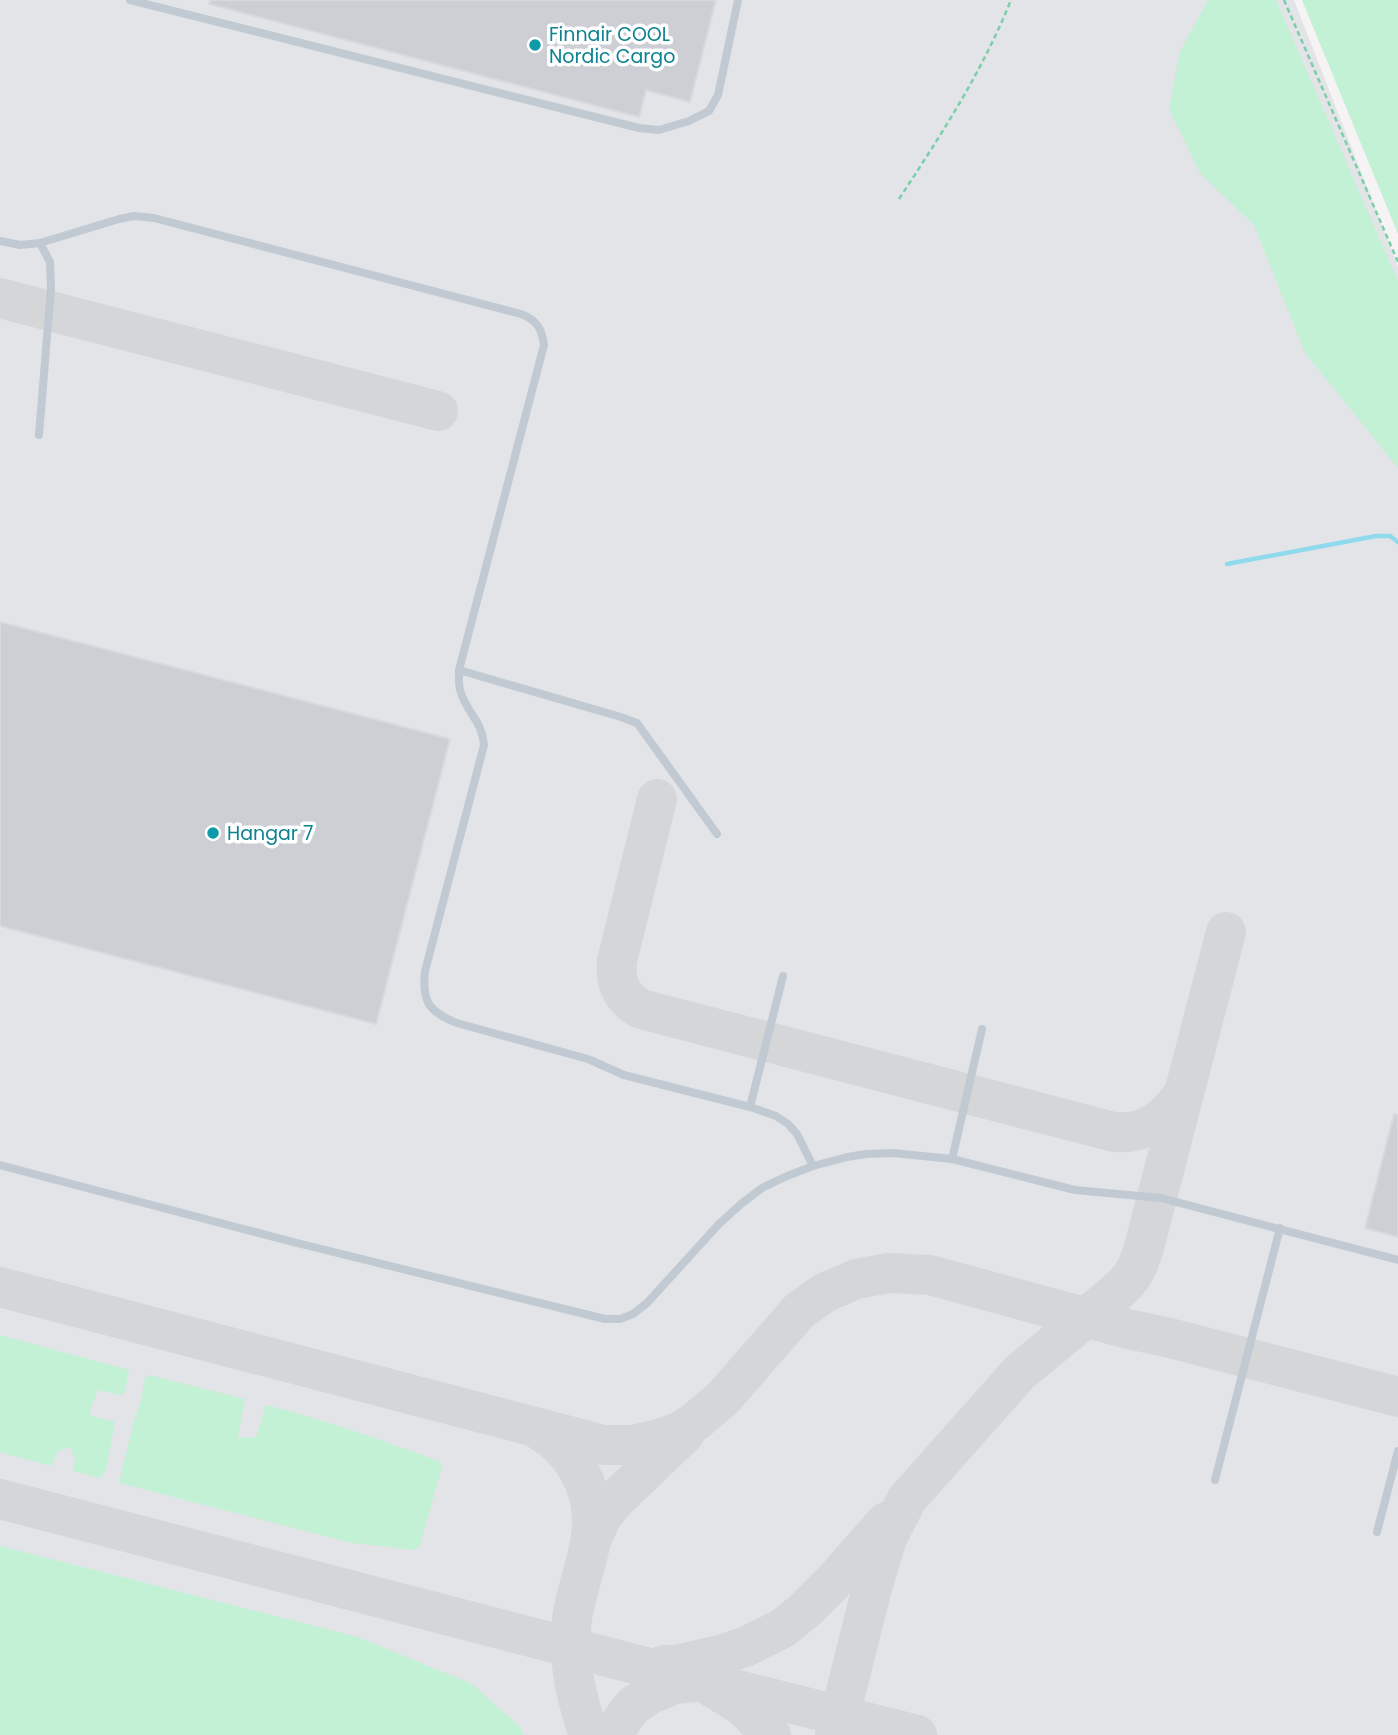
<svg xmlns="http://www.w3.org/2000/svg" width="1398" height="1735" font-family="Poppins,sans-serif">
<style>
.airport{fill:#e2e4e7}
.green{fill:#c3f1d5}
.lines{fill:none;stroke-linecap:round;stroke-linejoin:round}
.stream{stroke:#90daee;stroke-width:4.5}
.taxiway{stroke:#d5d6d8;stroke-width:40}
.building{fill:#cdcfd5;stroke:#d7d9de;stroke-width:2}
.path{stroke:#7ad0a6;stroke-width:2.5;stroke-dasharray:5 3.5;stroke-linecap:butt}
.service{stroke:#c1cad2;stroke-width:8}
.culture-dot{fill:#0f9aa8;stroke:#fff;stroke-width:2.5}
.labels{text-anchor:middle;stroke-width:7;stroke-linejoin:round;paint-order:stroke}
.culture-label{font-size:19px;fill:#0d838f;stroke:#fff;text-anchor:start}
</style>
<rect width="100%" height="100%" fill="#f5f3f3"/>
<path class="airport" d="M0,0H1294L1398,267V1735H0Z"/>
<g class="green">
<path d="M1208,0H1276L1398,281V468L1305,353L1254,225L1200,173L1169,109L1180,51Z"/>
<path d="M1302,0H1398V234Z"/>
<path d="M0,1335L129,1370L125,1392L121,1395L98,1390L90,1410L91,1416L115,1422L106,1470L100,1478L73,1471L75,1458L71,1447L58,1451L51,1466L0,1452Z"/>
<path d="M149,1375L245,1399L238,1437L256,1438L266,1405C326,1420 382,1440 440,1462L442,1467L420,1545L415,1550L352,1543L119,1483L134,1420L141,1401L145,1378Z"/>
<path d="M0,1546L358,1637L472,1684L519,1726L524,1735H0Z"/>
</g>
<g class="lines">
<path class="stream" d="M1227,564L1376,536H1390L1398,542"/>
<g class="taxiway">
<path d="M0,298L438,411"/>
<path d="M657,799L617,961C615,983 621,998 641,1009L1114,1132C1146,1135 1166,1119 1183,1094"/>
<path d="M0,1287L604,1445H632L659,1439L679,1432L696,1421L723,1398L799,1311L824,1293L856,1279L889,1273L930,1275L1128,1329L1170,1338L1398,1397"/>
<path d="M539,1430C572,1449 593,1485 592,1524C592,1554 576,1588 572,1619C567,1658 576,1698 589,1735"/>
<path d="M0,1499L638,1665L917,1735"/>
<path d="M590,1543L601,1518L611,1504L685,1433"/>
<path d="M664,1665H676L720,1655L745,1647L783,1628L804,1611L834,1581L886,1522"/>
<path d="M612,1735L627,1713L633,1706L649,1695L674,1684L702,1681L744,1707L771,1735"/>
<path d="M835,1735L872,1588L887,1538L907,1499L1020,1372L1112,1296C1130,1281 1136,1273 1143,1251L1226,932"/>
</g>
</g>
<g class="building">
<path d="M210,0H716L690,102L646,90L639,117L209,4Z"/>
<path d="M0,622L450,739L376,1024L0,926Z"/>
<path d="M1394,1114L1398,1115V1237L1365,1228Z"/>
</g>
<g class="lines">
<g class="path">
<path d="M1284,0L1398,262"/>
<path d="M899,199C941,135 982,72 1011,0"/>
</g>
<g class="service">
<path d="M130,0L639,128L659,130L689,121L709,111L718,95L738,0"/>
<path d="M0,241L20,245L40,243L119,219L134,216L154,218L521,314C537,320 542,329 544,345L459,670C459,678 458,686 461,693C468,714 482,721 484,745L425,971C422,1001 428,1012 457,1023L588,1059L624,1075L750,1107L776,1116L788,1124L797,1134L813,1166"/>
<path d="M39,435L51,288L50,262L40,243"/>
<path d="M459,670L621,717L637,723L717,834"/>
<path d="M750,1107L783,976"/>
<path d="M952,1159L982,1029"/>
<path d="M0,1165L293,1242L605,1319H620L633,1314L647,1303L719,1224L741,1204L762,1188L787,1176L813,1166L847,1157L866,1154L893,1153L952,1159L1075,1190L1161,1198L1398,1260"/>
<path d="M1215,1480L1280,1228"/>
<path d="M1377,1532L1398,1451"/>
</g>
</g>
<g class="culture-dot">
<circle cx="535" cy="45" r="7"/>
<circle cx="213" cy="833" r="7"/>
</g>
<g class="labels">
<g class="culture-label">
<text x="549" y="41">Finnair COOL<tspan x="549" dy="22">Nordic Cargo</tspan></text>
<text x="227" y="840">Hangar 7</text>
</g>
</g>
</svg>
